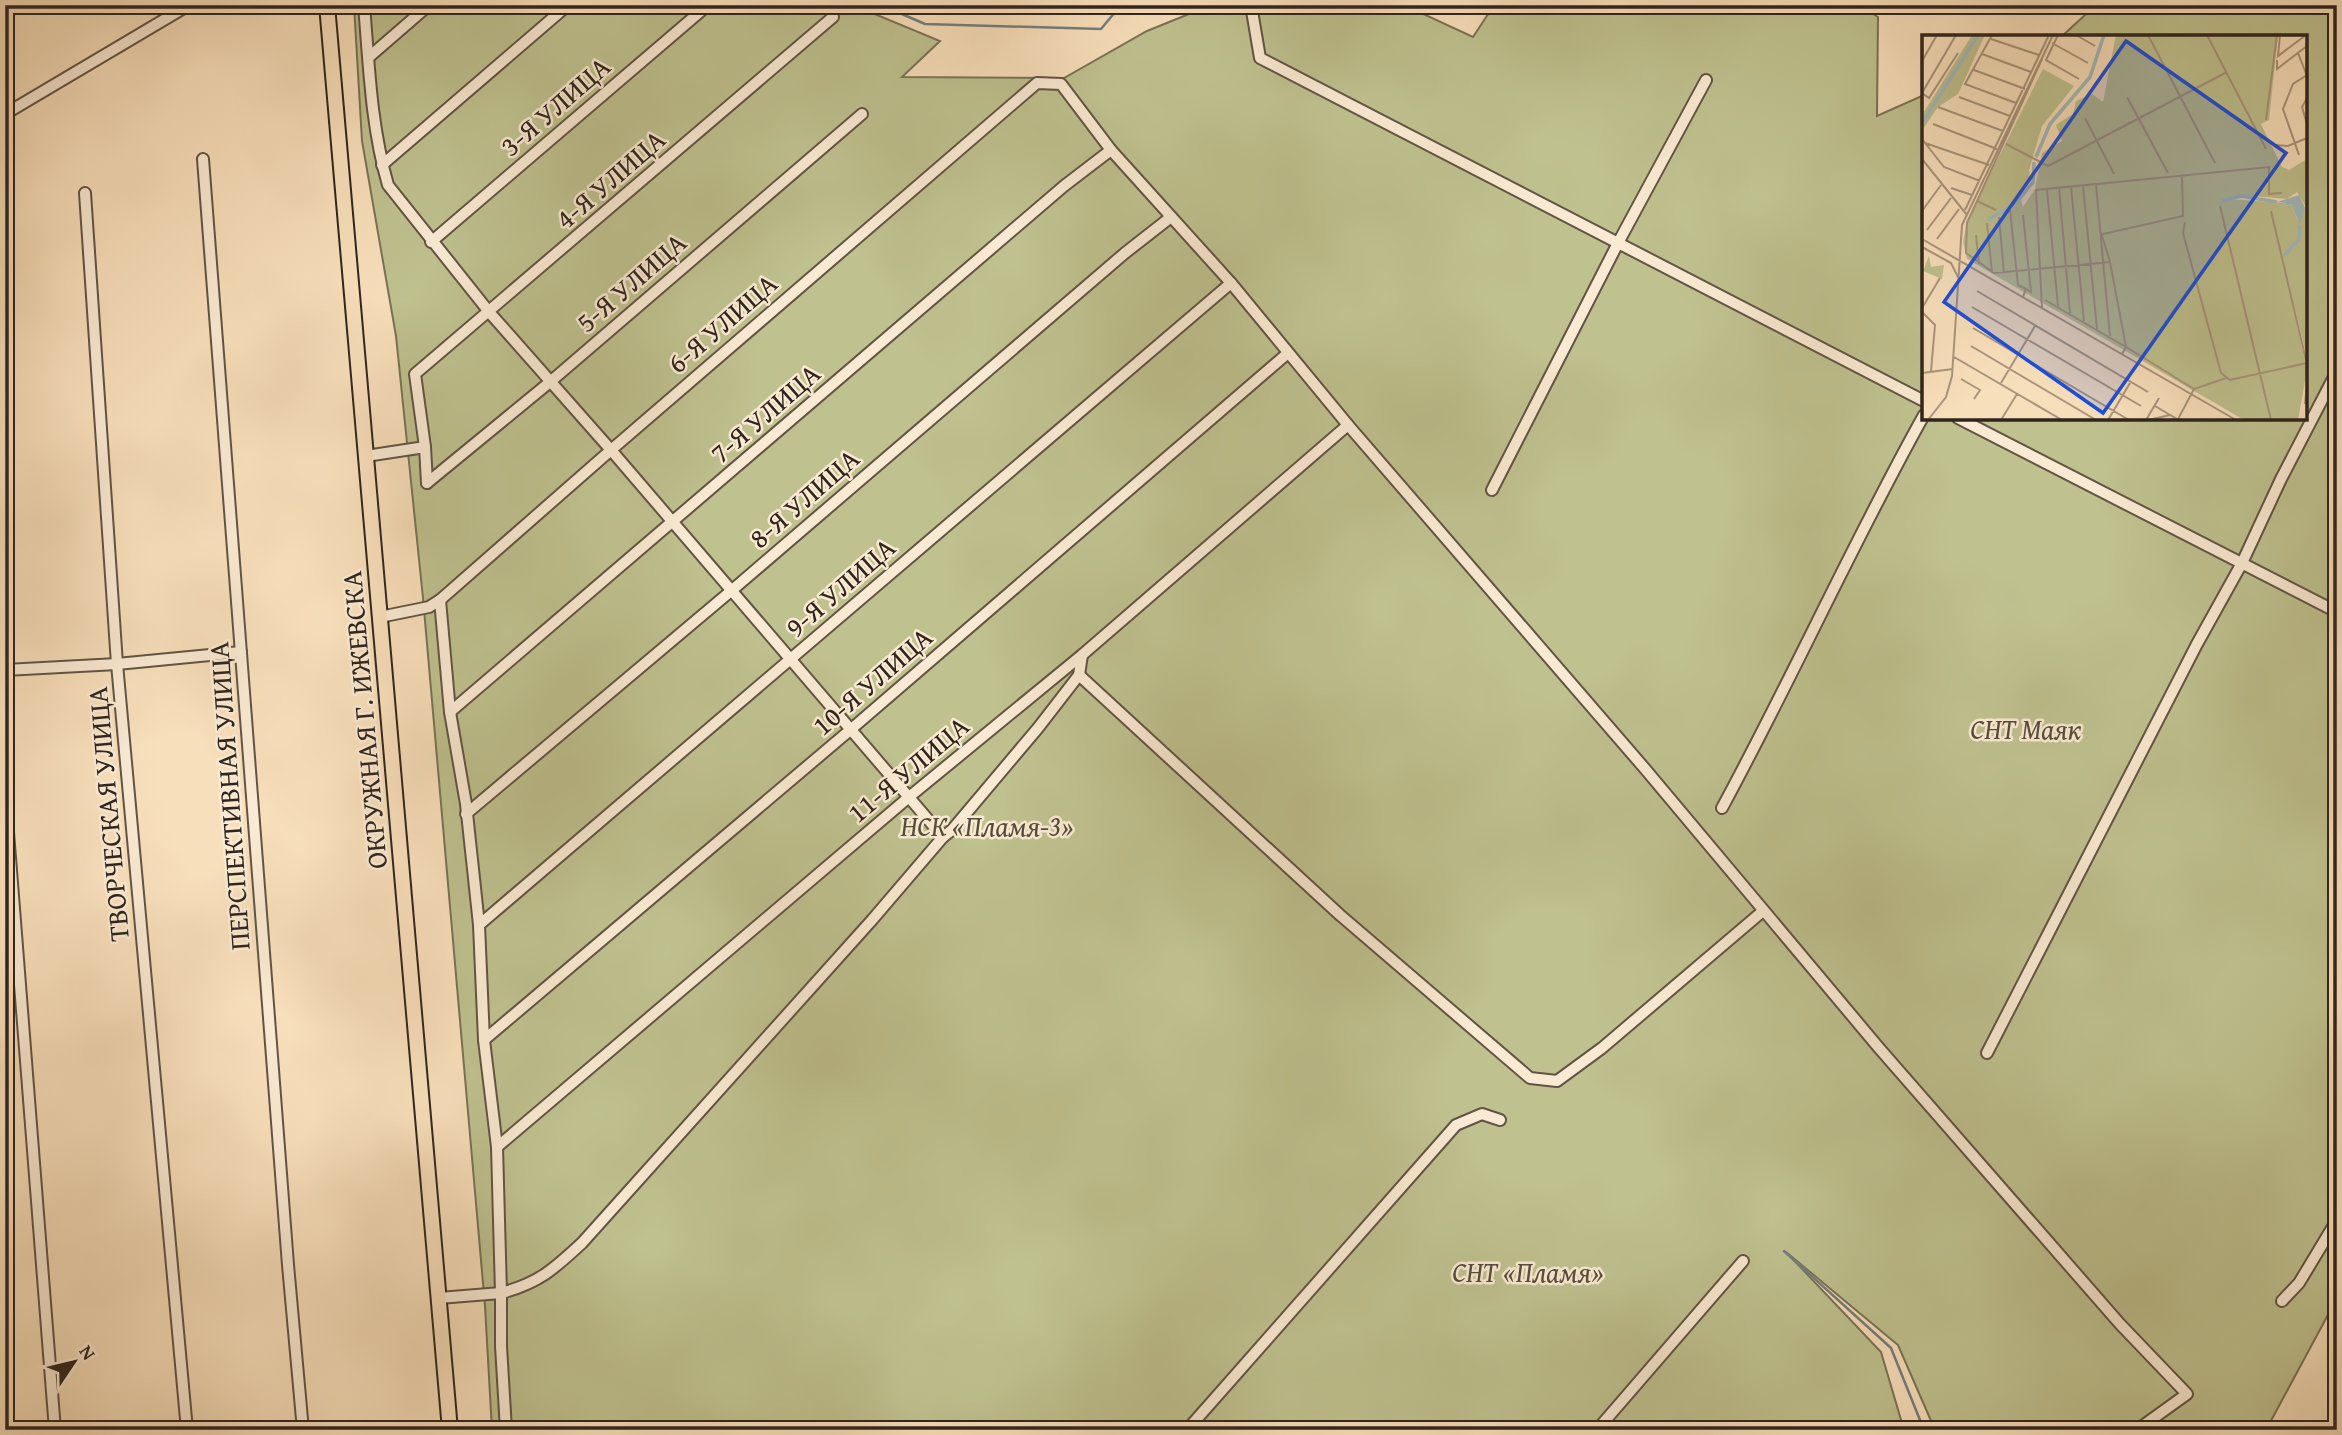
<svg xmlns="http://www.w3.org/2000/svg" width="2342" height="1435" font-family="'Gentium Book Plus',serif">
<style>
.green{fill:#bfc18f;stroke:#787356;stroke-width:2}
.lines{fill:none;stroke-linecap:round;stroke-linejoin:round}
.stream{stroke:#747e7c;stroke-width:2.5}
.minor-casing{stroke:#625444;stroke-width:14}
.major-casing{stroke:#30251d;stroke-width:18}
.minor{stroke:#faead3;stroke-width:10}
.major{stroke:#f8dfbb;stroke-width:14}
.labels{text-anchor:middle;stroke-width:5;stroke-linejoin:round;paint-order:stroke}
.street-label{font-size:28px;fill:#30251d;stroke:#faead3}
.park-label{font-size:28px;font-style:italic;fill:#544c3a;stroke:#faead3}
.inset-river{fill:none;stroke:#a2babb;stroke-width:3.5}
.inset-road{fill:none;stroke:#a8957c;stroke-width:2}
.view{fill:#1d4ed8;fill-opacity:0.15;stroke:#1d4ed8;stroke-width:3.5}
.inset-edge{fill:none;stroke:#30251d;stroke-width:3.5}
</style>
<rect width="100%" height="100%" fill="#f8dfbb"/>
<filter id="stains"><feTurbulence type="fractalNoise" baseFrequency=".00286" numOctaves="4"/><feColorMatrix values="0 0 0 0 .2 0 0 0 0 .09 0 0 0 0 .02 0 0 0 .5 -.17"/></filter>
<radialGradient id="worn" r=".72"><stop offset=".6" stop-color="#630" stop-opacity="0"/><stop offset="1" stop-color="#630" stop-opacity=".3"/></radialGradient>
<g class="green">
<path d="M354,5H853L940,41L902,77L1064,78L1147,31L1211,5H1404L1473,37L1494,5H1859L1878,17L1877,116L1924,95V418H2305V37H2061L2096,5H2337V1298L2266,1430H1935L1898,1345L1786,1252L1881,1352L1904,1430H492L485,1306L423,598L396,336L362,141Z"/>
<path d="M916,5H1103L1101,14L930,11Z"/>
</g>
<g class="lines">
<g class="stream">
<path d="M881,5L925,24L1101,29L1121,5"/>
<path d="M1784,1251L1891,1348L1924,1430"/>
</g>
<defs>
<g id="minor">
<path d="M364,5C369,65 371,127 388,185L490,313L611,450L943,837L952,830L1038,728L1079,675L1082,655"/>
<path d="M1251,5L1260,58L1924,401"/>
<path d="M369,57L429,5"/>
<path d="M5,114L189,5"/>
<path d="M203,159L288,1265L303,1430"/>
<path d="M382,165L568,5"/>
<path d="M85,193L117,664L187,1430"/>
<path d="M431,242L708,5"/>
<path d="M1958,418L2337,612"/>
<path d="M425,447L415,374L833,17"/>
<path d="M366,456L425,447L427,483"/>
<path d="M427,483L550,382L862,114"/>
<path d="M1492,490L1618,243L1706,80"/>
<path d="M440,600L450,712L466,804L479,925L484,1040L497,1147L501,1293C539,1283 554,1269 582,1243L872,920L943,837"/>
<path d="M380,617L429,607L440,600L611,450L1037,83L1061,84L1111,150L1231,283L1348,425L1646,770L1879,1048L2120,1324L2187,1394L2137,1430"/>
<path d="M5,670L117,664L241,652"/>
<path d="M1079,675L1340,915L1530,1078L1557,1081L1602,1048L1763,911"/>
<path d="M450,712L1064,186L1111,150"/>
<path d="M5,794L55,1430"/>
<path d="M1722,808C1792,679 1852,544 1924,415"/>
<path d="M466,814L731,591L1125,253L1171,217"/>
<path d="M479,925L1231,283"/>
<path d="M484,1040L849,731L1288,353"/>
<path d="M1987,1053L2197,644L2242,563L2281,479L2337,371"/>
<path d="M497,1147L909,797L1082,655L1348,425"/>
<path d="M439,1298L501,1293V1346L506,1430"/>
<path d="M2282,1301L2299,1283L2337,1220"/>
<path d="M1187,1430L1456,1125L1482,1114L1500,1120"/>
<path d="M1597,1430L1743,1261"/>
</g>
<path id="major" d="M327,5L450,1430"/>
</defs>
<use href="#minor" class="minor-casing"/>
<use href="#major" class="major-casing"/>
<use href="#minor" class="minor"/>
<use href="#major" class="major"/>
</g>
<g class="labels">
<g class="street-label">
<text transform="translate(555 106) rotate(-41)" y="10">3-Я УЛИЦА</text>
<text transform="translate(610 179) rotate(-41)" y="10">4-Я УЛИЦА</text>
<text transform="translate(631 282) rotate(-41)" y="10">5-Я УЛИЦА</text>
<text transform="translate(722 323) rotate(-41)" y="10">6-Я УЛИЦА</text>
<text transform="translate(765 413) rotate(-41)" y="10">7-Я УЛИЦА</text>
<text transform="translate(804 498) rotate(-41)" y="10">8-Я УЛИЦА</text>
<text transform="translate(840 587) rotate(-41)" y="10">9-Я УЛИЦА</text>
<text transform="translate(872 681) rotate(-41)" y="10">10-Я УЛИЦА</text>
<text transform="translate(364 720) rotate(-95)" y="10">ОКРУЖНАЯ Г. ИЖЕВСКА</text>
<text transform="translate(908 769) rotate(-40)" y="10">11-Я УЛИЦА</text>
<text transform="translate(229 796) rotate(-94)" y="10">ПЕРСПЕКТИВНАЯ УЛИЦА</text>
<text transform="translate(108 814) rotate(-95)" y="10">ТВОРЧЕСКАЯ УЛИЦА</text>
</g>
<g class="park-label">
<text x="2026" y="739">СНТ Маяк</text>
<text x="987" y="836">НСК «Пламя-3»</text>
<text x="1528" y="1282">СНТ «Пламя»</text>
</g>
</g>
<g transform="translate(1922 35)">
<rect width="385" height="385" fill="#f8dfbb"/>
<path d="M50,0H63L36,59L16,72L1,94L0,80ZM194,0H356L347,85L339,89L360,132L367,135L385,124V322L362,230L385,335L376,385H322L45,224L41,207L45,185L121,34L152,51L120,91L107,135L109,145L95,164L65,185L99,165L101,172L113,154L120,118L140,106L134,90L151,79L154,66L170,59L181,67ZM375,157L384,172L376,186L369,169L361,172L363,168L307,164L319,160L365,164ZM7,221L9,232L22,230L20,244L1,236Z" fill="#bfc18f" fill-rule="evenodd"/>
<path d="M377,160L383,173L378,190L369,169L360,172L364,168L355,167Z" fill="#a2babb"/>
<path class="inset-river" d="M0,88L56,0M114,122L128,89L168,42L182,0M300,166L319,161L355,167M66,185L96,166L111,147L112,127M362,221L377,204L378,190"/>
<path class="inset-road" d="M70,0L43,49L94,68M136,0L124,25L157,44M154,0L173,11M226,0L293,128M285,0L344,114M358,0L356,21L384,0M69,4L117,20M130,8L166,28M376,18L385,41M60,19L109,37M120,24L45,188L44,218L72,238L188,227L179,197M355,25V34L385,11M0,26L15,0M52,35L103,54M0,58L34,0M0,58L7,63L36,18M37,62L88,81M205,62L246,138M385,63L380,72L385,89M16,72L81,96M163,83L192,139M344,85L355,0M11,89L75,114M0,104L22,132L58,146M3,108L67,130M84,109L126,131L305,37M353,110L366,111L385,103M377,120L361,74L371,49L385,40M0,124L45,180M174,150L188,301M161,151L175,294M149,152L162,286M29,153L50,160M137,153L148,278M125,155L136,271M55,166L74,175M298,171L349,385M43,175L127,0M88,175L96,250L104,254M0,176L19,150M349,176L384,325M77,182L82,238M263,187L261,198L299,338L308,345L385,328M65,188L70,237M5,195L29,163M181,199L261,181L260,142M54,200L57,229M0,204L314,385M15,204L37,174M0,212L29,228L37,244M55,256L226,357M101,262L104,254L109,257L101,180M123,265L204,312L188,227M50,272L219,371M0,273L18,243M120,273L114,155L347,132V159L360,158M0,277L13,290L9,336M51,293L207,385M49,311L174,385M200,319L204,312L272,354M32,322L140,385M0,338L31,334M39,344L58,355L52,364M79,348L113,291M383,369L385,348M233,371L255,384M256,384L272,354L304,343M6,385L24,362L30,341L40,190L131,0M79,385L95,359M186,385L208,348M224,385L237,363M226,385L248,380"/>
<path class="view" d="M204,6L364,118L181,378L22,267Z"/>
<rect width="385" height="385" class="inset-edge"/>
</g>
<rect width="2342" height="1435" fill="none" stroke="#f8dfbb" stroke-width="28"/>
<rect x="7" y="7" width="2328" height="1421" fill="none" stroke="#30251d" stroke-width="3.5"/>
<rect x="14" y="14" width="2314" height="1407" fill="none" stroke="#30251d" stroke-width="2"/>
<g transform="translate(74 1362) rotate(55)" stroke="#faead3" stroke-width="5" paint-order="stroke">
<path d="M0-5L12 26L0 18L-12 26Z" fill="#30251d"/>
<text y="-10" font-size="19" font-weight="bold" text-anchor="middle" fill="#30251d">N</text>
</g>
<rect width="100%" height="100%" filter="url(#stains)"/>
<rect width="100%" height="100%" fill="url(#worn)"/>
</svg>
